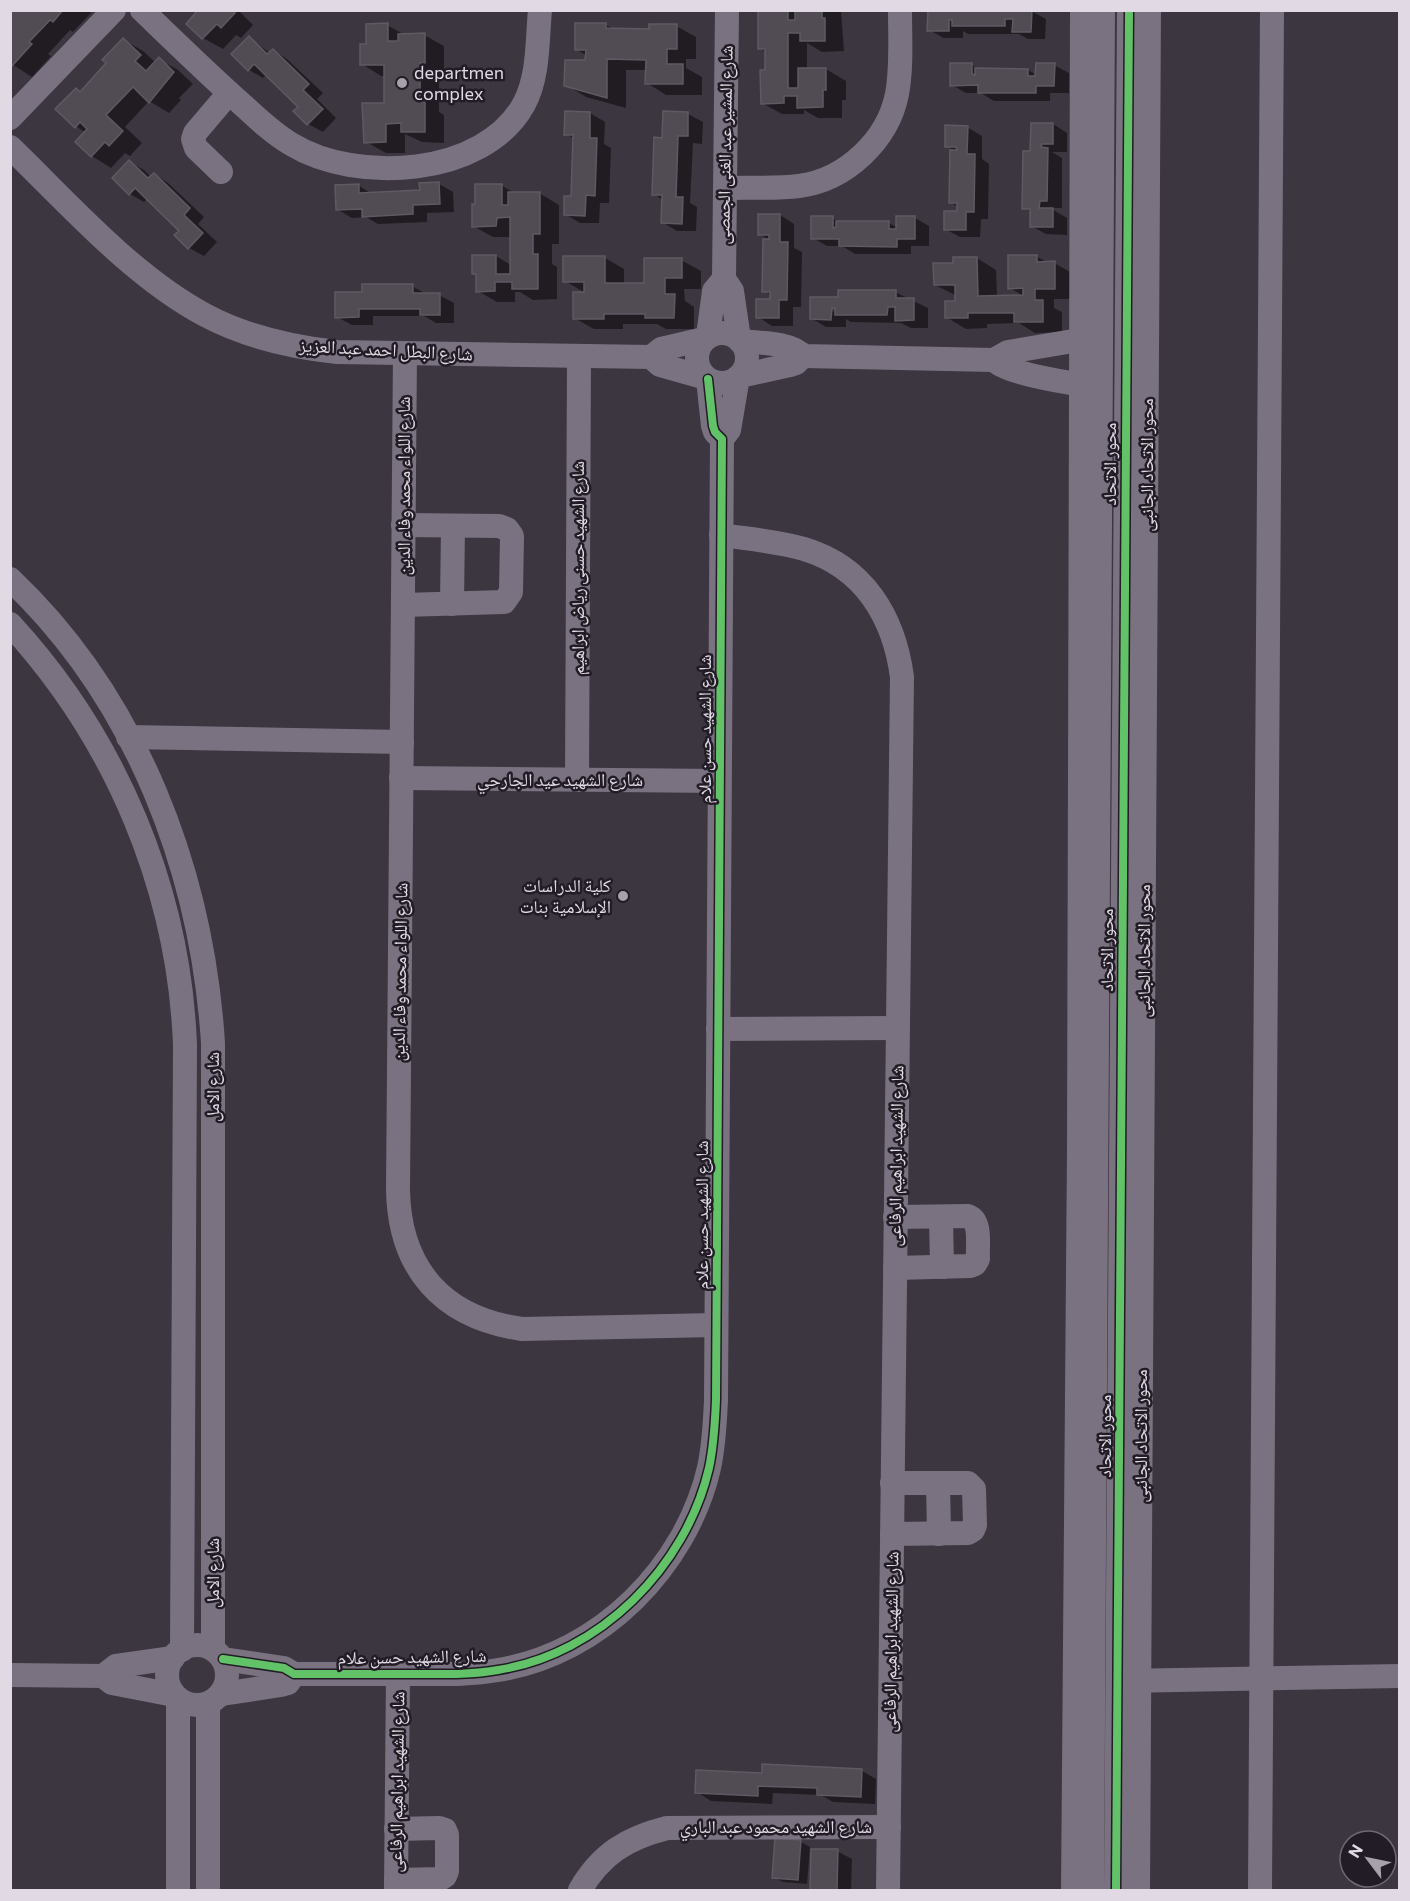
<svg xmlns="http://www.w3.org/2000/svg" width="1410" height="1901" font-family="Commissioner,'Noto Naskh Arabic',sans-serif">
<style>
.shadow{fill:#0007;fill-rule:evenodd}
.building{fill:#514b54;stroke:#5e5962;stroke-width:1.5}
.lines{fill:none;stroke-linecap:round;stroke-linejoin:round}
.minor{stroke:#7a7280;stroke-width:24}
.cycleway-casing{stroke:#211c25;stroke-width:11}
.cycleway{stroke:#61c268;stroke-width:8}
.poi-dot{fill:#a7a1ab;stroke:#211c25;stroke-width:2}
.labels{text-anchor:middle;stroke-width:5;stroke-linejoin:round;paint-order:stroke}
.poi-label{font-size:18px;fill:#e1dae5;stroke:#211c25;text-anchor:start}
.street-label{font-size:18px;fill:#e1dae5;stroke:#211c25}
</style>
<rect width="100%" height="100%" fill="#3c3640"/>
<g class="shadow">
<path d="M13,10H89L91,13L73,32L70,30L48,54L51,56L32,77L10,63V13Z"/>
<path d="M191,10H238L253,25L241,38L236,35L223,49L203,38L189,24L198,14Z"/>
<path d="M759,10H790L797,14V10L841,11L844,51L822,52L807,43V69H826L846,81V100H842V118H818L804,110V114H782L762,103L766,71V52L759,48Z"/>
<path d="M929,10L1031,11L1046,19L1045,39H1028L1019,34H968L963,31V38H944L929,30Z"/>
<path d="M387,25L405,35H424L444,46V74H439V112L444,115V143L422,142L405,134V153H386L366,142L385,104V76H381L362,64L367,46Z"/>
<path d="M606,25L615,30H651L676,26L696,37V59H686V68L702,77V95H666L647,83V70H626V108L586,97L566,85L587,62V56L576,49Z"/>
<path d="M249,38L270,53L273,50L287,59L323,93L317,99L336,118L323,132L308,124L296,111L300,107L267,74L263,78L249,70Z"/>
<path d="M124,40L143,51L156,63L159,59L178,70L193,84L179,98L181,100L169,113L149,101L125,127L142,143L130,156L125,153L111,168L92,156L77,142L86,133L76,126L81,92L108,63Z"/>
<path d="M972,65L979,70H1028L1037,75L1054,65L1069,73V93H1050V101H994L981,93H966L952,85Z"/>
<path d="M590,113L605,122L604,144L611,148L609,203H600L599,223H580L565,214L573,198L575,139L566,134Z"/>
<path d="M688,114L703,122L702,144L693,143L690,203L697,207L696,231H677L662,222L663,200L654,194L663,139Z"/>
<path d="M1053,124L1067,133V152H1052L1062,158V208H1050L1067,218V235L1046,234L1031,226L1032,212L1024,208L1032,152Z"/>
<path d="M967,127L982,136V159L989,164L988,219H981L980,237H960L945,229L958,212L959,207L951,203L956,152L947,146Z"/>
<path d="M130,162L144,170L151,177L154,174L168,183L204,217L198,224L217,242L204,256L189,248L176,235L181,231L148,198L144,202L130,194Z"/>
<path d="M439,184L453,192L454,212L427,213V222L378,224L366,217L352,218L337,209L358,185L372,194L421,191Z"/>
<path d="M501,185L516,194L539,193L559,205V244H552V264L557,267V299L533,300L520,292H515V302H497L478,291V276L474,273L496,256L511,265V237H493L473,226Z"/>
<path d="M780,215L794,224V248L802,252L801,307H793V326H772L758,317L771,301V295L764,291L769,240L759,234Z"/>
<path d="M832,218L841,223H889L898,228L915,218L929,226V246H911V254H855L842,246H827L813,238Z"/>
<path d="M1036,256L1048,263H1054L1074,274V299H1054V308L1062,312V332L1035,333L1019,323L987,324V328L966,329L946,317L957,302V296L935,285L954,264L977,258L996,270L997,297H1025L1010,288Z"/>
<path d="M605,258L624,269V284H646L681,260L701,271V289H684L685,301L694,307V329H666L657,324H623V329H594L574,318L587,294L565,281Z"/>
<path d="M412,286L428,295H439L454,303V323H436L424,316H373V325H352L337,317L363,294Z"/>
<path d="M840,291L895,292L928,308V328H911L901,323L851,322L846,319V327H826L811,318V299H840ZM826,303L836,309V313L824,306Z"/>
<path d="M862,1771L876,1779L875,1804L833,1802L821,1795L773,1793L772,1804L711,1801L697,1792L763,1775Z"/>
<path d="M801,1842L810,1847L807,1884L783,1882L773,1877Z"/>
<path d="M812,1850L837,1851L852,1859L851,1890H811Z"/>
</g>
<g class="building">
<path d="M63,10L53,22L50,20L29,42L32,44L12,66L10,65L11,10Z"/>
<path d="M198,10H233L235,13L221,28L217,24L202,39L186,24Z"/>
<path d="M758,10H788V20H795V10H822V18H825V41H800V33H788V88H798V68H826V90H823V107L797,108V96H784V103L761,104L760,70H765V49H758Z"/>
<path d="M928,10H1032L1031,32H1012L1013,19H1005V26H952V20H949V31H927Z"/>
<path d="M388,23V41H398V34L425,33V63H420V102H425V132H401V123L386,124V142L364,143L362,103H384V65H360V44H366V24Z"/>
<path d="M575,23H606V28L649,29V24H677V49H667V64H683V84H645L646,60L607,59V98L564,86L565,60H585L586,50H575Z"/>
<path d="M249,36L267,54L273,49L309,84L303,90L323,109L307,125L293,111L298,107L254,64L248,71L231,54Z"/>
<path d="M123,38L141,55L135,61L146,71L159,57L174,72L149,103L133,87L106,115L123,131L109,146L105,142L91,157L75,142L87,129L80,122L75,128L55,109L76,88L80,92L106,63L102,60Z"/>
<path d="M950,63H972V74L975,75V68L1028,69V76H1035L1036,63H1055L1054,86H1036V93H978V85L950,86Z"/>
<path d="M565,111L590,112V138H597L595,196L586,195L585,216L564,215V196H571L573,135H564Z"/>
<path d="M663,111L688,112V136H678L676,197H683L682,224L661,223L662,195H652L654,137L662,138Z"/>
<path d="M1031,123H1053V144H1042L1041,147L1048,148L1047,201H1040L1039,208H1053V227H1030V209H1022L1023,151H1030Z"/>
<path d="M945,125L968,126L967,154H975L974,212H966V230H944V211H957V203H949L950,150H957L956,147H945Z"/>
<path d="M129,160L148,178L154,173L190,208L184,215L203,233L188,249L174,235L179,231L135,188L129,195L112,178Z"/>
<path d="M439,182L440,204L413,205V214L362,217V209L336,210L335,185L359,184V193L420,190L419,183Z"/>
<path d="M475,184H502V205H508V192H540V234H533V254H538V289H512V282H495V291L476,292V274H472V255H496V274H510V217L497,218L496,226L472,227V204H475Z"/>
<path d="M758,214H780V242H788L787,300H779V318H756V299H770V292H762L763,239H769V235H758Z"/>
<path d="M811,216H833V228L836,227V221H889V229H896V216H915V239H897V247L839,246V239H811Z"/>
<path d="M1008,255H1037V262L1055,261V289H1035V300H1043V322H1014V313H968V318H945V301H955V285H934L933,263H953V257H977L978,296L1023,295V288L1008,289Z"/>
<path d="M563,256H605V283H644V258H682V278H665V294H675L674,318H645V314H604V319H573V292H584V282H563Z"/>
<path d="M362,284H413V293H440V315H420V309H359V317L335,318V292H362Z"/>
<path d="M838,290H896V298H914V320L895,321V307H888L887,315H835V308H832L831,320L810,319V297H838Z"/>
<path d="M762,1764L862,1769L861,1797L817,1795V1788L758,1786V1796L695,1793L696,1770L762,1773Z"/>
<path d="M775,1838L801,1840L798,1880L772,1878Z"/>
<path d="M811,1849H838L837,1890H810Z"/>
</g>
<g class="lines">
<g class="minor">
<path d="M142,10C176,43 210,76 245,107C259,120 274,134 291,144C356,184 484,177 524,104C539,76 537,41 540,10"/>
<path d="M727,10L724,279L732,291L739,339"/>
<path d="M10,118L114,10"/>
<path d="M10,147C69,204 132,276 205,315C246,337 291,347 337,352L651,357L660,365L706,378"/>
<path d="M221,172L196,148L193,139L195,133L229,93"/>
<path d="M725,188C749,187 775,189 799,186C846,180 888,140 897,94C902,67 900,38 900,10"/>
<circle cx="722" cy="358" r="25"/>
<path d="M708,336L714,291L724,279"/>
<path d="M740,341C757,343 792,342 803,356L994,360L1008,352L1097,337"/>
<path d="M405,353L398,1189C399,1269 443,1318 522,1329L716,1325"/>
<path d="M651,357L661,349L704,339"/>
<path d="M994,360C1007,374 1074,384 1095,386"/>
<path d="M740,376L790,365L796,363L803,356"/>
<path d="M722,439L729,430L738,377"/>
<path d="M721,535C748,539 777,541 804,549C864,567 894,617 902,677L888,1890"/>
<path d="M10,579C137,699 202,872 213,1043V1649"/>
<path d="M452,604L453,526"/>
<path d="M403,605L504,602L511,592L512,536L507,529L499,526L403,525"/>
<path d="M10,624C116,739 179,889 185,1045L182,1650"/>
<path d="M128,737L402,742"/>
<path d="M401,778L719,781"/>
<path d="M577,780L579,356"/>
<path d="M718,1029L897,1028"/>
<path d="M941,1217L942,1267"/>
<path d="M895,1268L970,1266L975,1264L978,1259C977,1246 982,1221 968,1216L895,1217"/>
<path d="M938,1483L939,1534"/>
<path d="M892,1534L968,1533L973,1530L975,1525L974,1489L968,1483H892"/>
<circle cx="197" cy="1675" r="30"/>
<path d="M223,1659L284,1668L294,1674C334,1674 373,1674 412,1674C441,1674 470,1675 498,1670C600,1654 686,1567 709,1468C714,1445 715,1423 716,1400L722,439L715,432L713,426L708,379"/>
<path d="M10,1675L103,1676L112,1683L174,1695"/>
<path d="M103,1676L116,1666L173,1658"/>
<path d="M1124,1681L1400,1676"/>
<path d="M222,1694L281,1685L288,1683L294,1674"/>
<path d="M396,1880L440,1879L445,1876L447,1871V1835L445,1830L439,1828L396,1829"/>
<path d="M178,1890V1699"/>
<path d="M208,1890V1704"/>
<path d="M396,1890L398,1674"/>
<path d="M580,1890C601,1854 627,1838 667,1828L889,1827"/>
<path d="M1073,1890L1079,1150L1082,10"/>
<path d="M1092,1890L1103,10"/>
<path d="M1116,1890L1129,10"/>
<path d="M1138,1890L1149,10"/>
<path d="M1260,1890L1272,10"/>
</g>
<defs>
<g id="cycleway">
<path d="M223,1659L284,1668L294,1674C334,1674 373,1674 412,1674C441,1674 470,1675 498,1670C600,1654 686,1567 709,1468C714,1445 715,1423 716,1400L722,439L715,432L713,426L708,379"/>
<path d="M1116,1890L1129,10"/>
</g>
</defs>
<use href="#cycleway" class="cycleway-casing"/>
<use href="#cycleway" class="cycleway"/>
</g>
<g class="poi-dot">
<circle cx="402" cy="83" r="6"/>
<circle cx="623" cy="896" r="6"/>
</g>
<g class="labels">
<g class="poi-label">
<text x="414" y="79">departmen<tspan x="414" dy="21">complex</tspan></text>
<text x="611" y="892" text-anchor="end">كلية الدراسات<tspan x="611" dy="21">الإسلامية بنات</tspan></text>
</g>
<g class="street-label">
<text transform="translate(725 145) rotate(-89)" y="6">شارع المشير عبد الغنى الجمصى</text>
<text transform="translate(386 350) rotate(3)" y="6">شارع البطل احمد عبد العزيز</text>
<text transform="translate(1110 464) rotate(-90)" y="6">محور الاتحاد</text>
<text transform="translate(1147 465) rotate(-90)" y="6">محور الاتحاد الجانبى</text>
<text transform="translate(404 486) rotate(-90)" y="6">شارع اللواء محمد وفاء الدين</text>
<text transform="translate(578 568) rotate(-90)" y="6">شارع الشهيد حسنى رياض ابراهيم</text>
<text transform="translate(705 729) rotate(-90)" y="6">شارع الشهيد حسن علام</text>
<text x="560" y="786">شارع الشهيد عيد الجارحي</text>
<text transform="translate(1107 950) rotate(-90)" y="6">محور الاتحاد</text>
<text transform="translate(1144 951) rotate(-90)" y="6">محور الاتحاد الجانبى</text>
<text transform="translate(400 972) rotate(-89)" y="6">شارع اللواء محمد وفاء الدين</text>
<text transform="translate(213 1087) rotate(-90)" y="6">شارع الامل</text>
<text transform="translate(896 1156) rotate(-89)" y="6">شارع الشهيد ابراهيم الرفاعى</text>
<text transform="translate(702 1215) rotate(-90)" y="6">شارع الشهيد حسن علام</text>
<text transform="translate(1105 1436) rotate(-90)" y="6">محور الاتحاد</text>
<text transform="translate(1141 1436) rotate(-90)" y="6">محور الاتحاد الجانبى</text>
<text transform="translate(213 1573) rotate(-90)" y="6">شارع الامل</text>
<text transform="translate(891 1642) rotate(-89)" y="6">شارع الشهيد ابراهيم الرفاعى</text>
<text transform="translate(412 1657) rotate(-1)" y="6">شارع الشهيد حسن علام</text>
<text transform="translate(397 1782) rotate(-89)" y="6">شارع الشهيد ابراهيم الرفاعى</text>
<text x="776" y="1833">شارع الشهيد محمود عبد الباري</text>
</g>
</g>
<rect width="1410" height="1901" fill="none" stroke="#e1dae5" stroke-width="24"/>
<g transform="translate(1368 1859) rotate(302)"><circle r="28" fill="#211c25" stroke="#6e6872" stroke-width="1.5"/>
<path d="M0-4.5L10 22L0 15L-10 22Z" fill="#a7a1ab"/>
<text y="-9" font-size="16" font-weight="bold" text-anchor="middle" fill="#e1dae5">N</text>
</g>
</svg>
